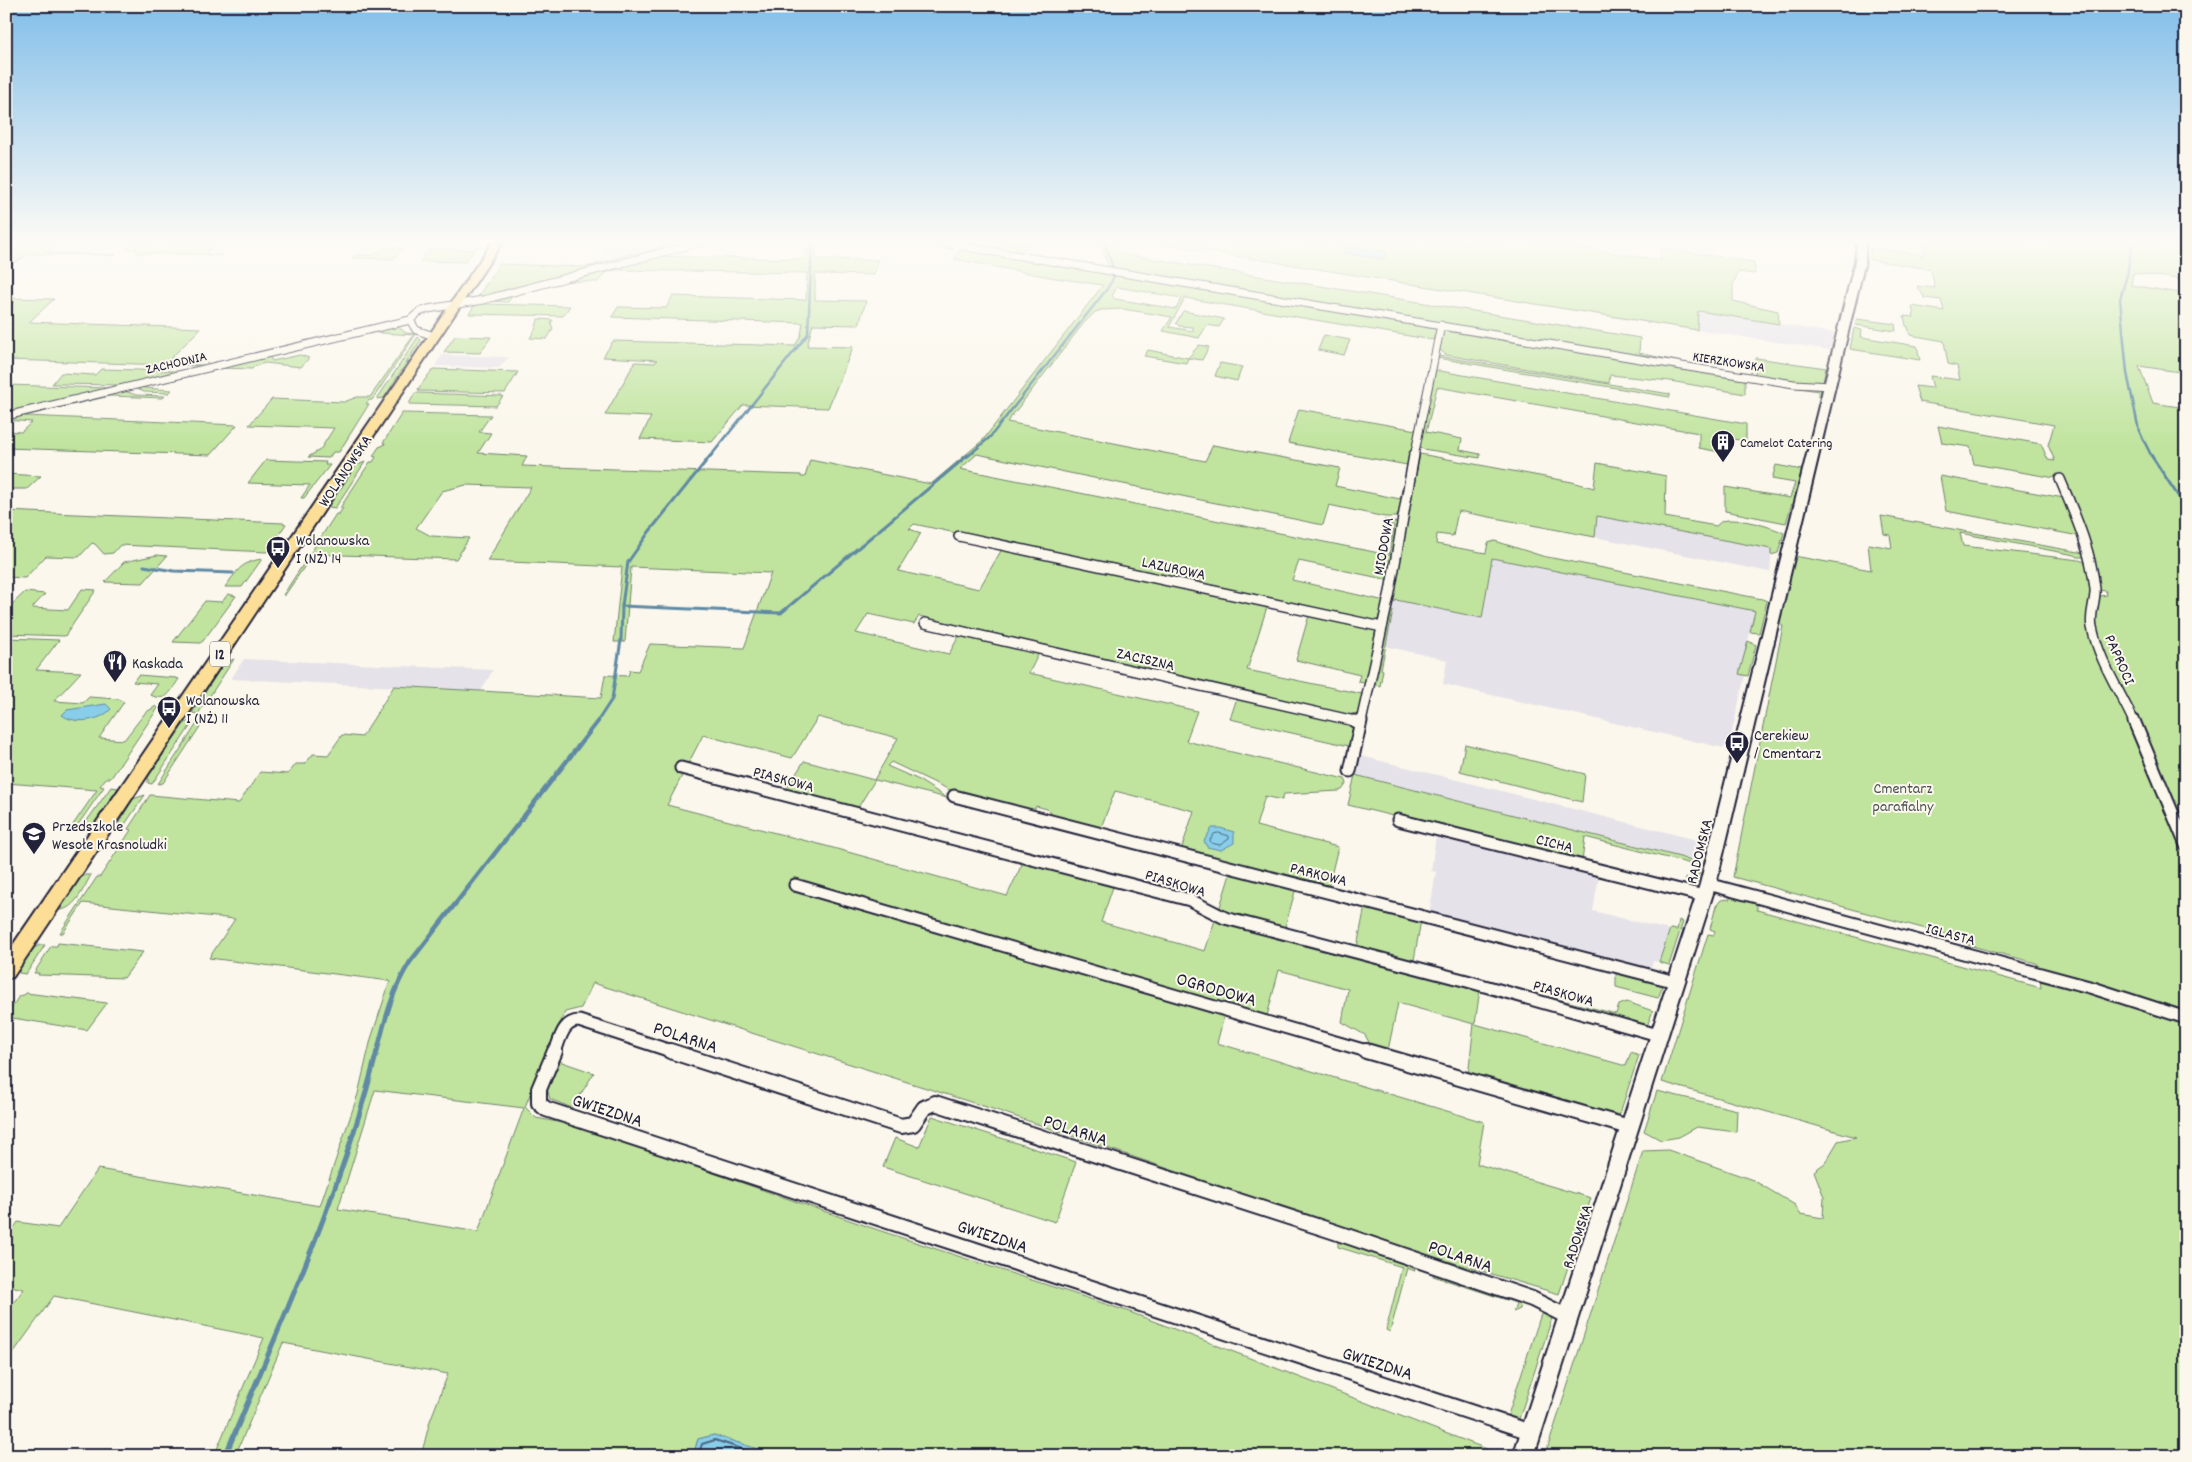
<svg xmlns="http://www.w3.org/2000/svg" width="2192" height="1462" font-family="Dekko,sans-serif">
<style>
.built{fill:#e5e2e9}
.green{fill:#c0e49e;stroke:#71836c;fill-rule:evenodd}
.water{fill:#88ceea;stroke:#5f89a4}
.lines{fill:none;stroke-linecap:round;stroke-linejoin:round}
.shore-far1{stroke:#4b6781;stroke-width:1}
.shore{stroke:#4b6781;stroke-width:2}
.stream-far3{stroke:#5f89a4;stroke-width:2.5}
.stream-far2{stroke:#5f89a4;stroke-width:3}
.stream-far1{stroke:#5f89a4;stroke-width:4.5}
.stream{stroke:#5f89a4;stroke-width:5}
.minor-far3-casing{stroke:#22223b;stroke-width:9}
.minor-far2-casing{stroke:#22223b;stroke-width:12}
.minor-far1-casing{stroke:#22223b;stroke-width:15}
.minor-casing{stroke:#22223b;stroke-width:18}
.tertiary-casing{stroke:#22223b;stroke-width:4}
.primary-casing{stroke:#22223b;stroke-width:4}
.minor-far3{stroke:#fbf7ec;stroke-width:7}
.minor-far2{stroke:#fbf7ec;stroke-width:9}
.minor-far1{stroke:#fbf7ec;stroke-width:11}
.minor{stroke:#fbf7ec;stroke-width:14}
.tertiary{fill:#fbf7ec;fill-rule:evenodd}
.primary{fill:#fcde96;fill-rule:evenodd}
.labels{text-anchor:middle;stroke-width:4;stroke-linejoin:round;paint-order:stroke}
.far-street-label{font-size:14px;fill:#22223b;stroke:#fbf7ec}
.far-poi-label{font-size:14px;fill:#22223b;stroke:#fbf7ec;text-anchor:start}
.shield{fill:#fbf7ec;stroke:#636270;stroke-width:1}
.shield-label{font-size:15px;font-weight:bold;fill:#22223b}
.street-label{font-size:16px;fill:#22223b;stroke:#fbf7ec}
.poi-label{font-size:16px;fill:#22223b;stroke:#fbf7ec;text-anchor:start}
.park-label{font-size:16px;fill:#4a5254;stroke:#fbf7ec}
.near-street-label{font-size:19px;fill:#22223b;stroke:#fbf7ec}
</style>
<rect width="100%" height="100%" fill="#fbf7ec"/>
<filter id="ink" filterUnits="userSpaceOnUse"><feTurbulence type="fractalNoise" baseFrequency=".02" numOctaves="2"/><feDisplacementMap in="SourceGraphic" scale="10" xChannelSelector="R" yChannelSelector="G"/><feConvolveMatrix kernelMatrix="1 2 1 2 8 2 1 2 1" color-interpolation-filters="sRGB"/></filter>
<g filter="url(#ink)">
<g class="built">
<path d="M607,243H680L638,254H601Z"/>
<path d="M1697,311L1834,333L1830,350L1697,330Z"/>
<path d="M442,355L509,357L499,368L435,366Z"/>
<path d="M1597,516L1772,549L1770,572L1595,537Z"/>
<path d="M1492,558L1755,611L1740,674L1745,675L1730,741L1726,743L1724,748L1443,684L1447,660L1385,646L1395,600L1482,618Z"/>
<path d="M244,659L493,670L481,691L231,679Z"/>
<path d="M1361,756L1701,841L1695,865L1354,780Z"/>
<path d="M1436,835L1599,876L1593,911L1669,930L1659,962L1653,961L1650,972L1429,915L1436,872L1431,871Z"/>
</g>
<g class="green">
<path d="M6,243H61L47,253L116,255L29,254L6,268Z"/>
<path d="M131,243H217L204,254L221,255L138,253L136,252L137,249L125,248Z"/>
<path d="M479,243H480L465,262L420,261L430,248L474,250Z"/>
<path d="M805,243H816V259L878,260L874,275L815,274V300L866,301L859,325L813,324L807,346L853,347L828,408L743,405L712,442L640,439L651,417L605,415L635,362L655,363L657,360L603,357L613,341L795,346L801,335L803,323L612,317L618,307L666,308L673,296L806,300L807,273L616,270L605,273L598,282L560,281L515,292L508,302L491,301L516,291L654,256L804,259L807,251Z"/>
<path d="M915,243H931L1109,268L1099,243H1116L1117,253L1640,338L1639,353L1681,362V364L1437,328L1433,340L1185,298L1169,327L1193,331V327L1179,326L1176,323L1183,311L1224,319L1219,327L1207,325L1199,338L1163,331L1172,317L1123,309L1101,310L1095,312L1083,324L1007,422L1205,461L1213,445L1340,468L1335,486L1400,499L1402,489H1404L1399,513L1396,517H1385L1329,505L1323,525L977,454L960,469L1389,555L1394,526L1384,520L1398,523L1389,580L1299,561L1292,580L1385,601L1377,621L1372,622L914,524L909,529L921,533L898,571L979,589L1002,549L1267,607L1247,670L1362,694L1358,717L919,616L914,624L868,614L856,633L949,654L960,634L1039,653L1029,673L1197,711L1186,741L1345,779L1347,783L1342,790L1339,791L1284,794L1282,800L1265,796L1256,826L1338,847L1328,888L1181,850L1194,811L1115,791L1100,830L1057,819L1047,809L1036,806L1033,812L950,790L891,762L887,766L917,779L947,798L875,780L857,809L785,791L804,761L874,780L898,738L818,717L792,758L703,735L667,805L826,846L1007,896L1023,862L1113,887L1101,922L1205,951L1215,920L1388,965C1395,969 1403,972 1412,971L1480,989L1475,1024L1626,1066L1631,1052L1639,1055L1618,1119L1468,1076L1474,1024L1398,1003L1388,1050L1371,1046L1365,1035L1342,1022L1348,989L1279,970L1267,1016L1227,1005L1217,1043L1484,1122L1477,1164L1591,1198L1559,1294L1377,1240L996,1110L593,983L581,1008L565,1012L543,1061L525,1107L536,1118L563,1123L633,1145L881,1231L1127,1311L1505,1456H902L891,1452L898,1456H770L769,1453L714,1435L698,1439L693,1456H421L430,1421L448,1374L283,1343L235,1456H214L264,1338L54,1296L6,1363V1312L24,1289L6,1285V1238L18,1222L58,1228L98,1169L320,1206L358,1094L371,1039L390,981L209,958L235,919L83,903L63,933H60L97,877H100L131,830L128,829L150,795L239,803L260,772L288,774L296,764H305L313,754L328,755L342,735L362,737L394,686L601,698L605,675L628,676L630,670L638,671L650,644L744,648L771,573L631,567L625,642H614L622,567L487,561L531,487L466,485L442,491L416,528L431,536L469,538L456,559L313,554L285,595H283L336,514H339L343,508H340L370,462H373L376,457L373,456L379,447L384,445L385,443H383L402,413L491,415L479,432L491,433L478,453L527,456L522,466L801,475V477H805L810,460L931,484L983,440L1103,285L1055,278L954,259L960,250ZM1117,287L1182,298L1176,309L1115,299L1112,296ZM375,1090L524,1108L478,1232L338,1209Z"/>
<path d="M953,243H1029L1020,254Z"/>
<path d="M1156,243H1547L1660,260L1661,248L1754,262L1755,274L1738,272L1733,285V301L1778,311L1779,324L1698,311L1697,330Z"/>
<path d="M1927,243H2186V280L2133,273L2131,285L2186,294V373L2139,366L2153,403L2186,408V834L2172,797L2131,707L2124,709L2186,860V1010L2038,970L2036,963L1968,945L1967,940L1733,877L1783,626L1779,624L1794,556L1871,570L1868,544L1892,548L1890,535L1884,534L1881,516L2084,553L2085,557H2078L2075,555L1960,533L1963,546L2079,560L2087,563L2098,601L2100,596L2107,595L2106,591L2098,590L2079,536L1946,511L1940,476L2064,498L2055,478L1974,464L1970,447L1942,443L1938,426L2041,444L2048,460L2055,461L2048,445L2054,425L1920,402L1915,386L1933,388L1930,376L1960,380L1957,366L1948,364L1944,341L1910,335L1908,327L1906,326L1904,316L1914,317L1912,306L1944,311L1941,300L1925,298L1917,286L1935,288L1931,269L1870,260V248L1925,255L1924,246L1928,247Z"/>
<path d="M674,245L487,297H478L499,264L586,267L630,254H638Z"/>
<path d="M383,247L403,248L393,259L352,258L355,255H375Z"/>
<path d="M6,298L54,299L29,322L201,328L165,364L204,365L227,360L203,366L6,360V328L13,323L6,322V309L15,302L6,301Z"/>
<path d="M481,304L570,306L563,316L469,314L474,306Z"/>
<path d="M538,319L553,320L551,323L553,329L547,339L530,338L536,328Z"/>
<path d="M1857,319L1895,324L1896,331L1855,325Z"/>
<path d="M397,326L406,333L416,334L372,400H369L366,404H369L339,452H333L329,458L308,457L320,450L334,428L249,425L272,399L344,402L357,397H370L414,335L366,332Z"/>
<path d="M1854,328L1862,330L1861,337L1917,346L1920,360L1850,349Z"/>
<path d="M1447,329L1821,389L1820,397H1818V391L1745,379V394L1670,381L1610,375L1609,383L1446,355L1439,349L1443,331Z"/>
<path d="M1324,335L1350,340L1344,355L1318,350Z"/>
<path d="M455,336L491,337L480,353L444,352Z"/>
<path d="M418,337L421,340L384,398L377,399Z"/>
<path d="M1199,345L1209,347L1202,360L1188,358L1186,363L1144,356L1148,350L1188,358Z"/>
<path d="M269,355L272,361L300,355L309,358L301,367L265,363L255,366L252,369L219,368L145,386L144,388L172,390L169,393L144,392L137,389L138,387Z"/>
<path d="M1438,356L1670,394V397L1437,358Z"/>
<path d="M1756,358L1826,368L1823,382H1799L1728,370L1755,374Z"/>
<path d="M1220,363L1242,367L1237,381L1215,376Z"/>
<path d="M101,369L177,371L178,372L121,385L52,384L61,373L95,375Z"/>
<path d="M433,369L518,372L505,393L419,391L418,389Z"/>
<path d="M1434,370L1746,424V441L1720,437V452L1699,448V433L1437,387L1426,432L1462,439L1460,450L1480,454V458L1423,449L1419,447Z"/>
<path d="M6,385L109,388H110L14,412H6Z"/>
<path d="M122,390L136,395L165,396L163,398L110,396L25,416L237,425L210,455L6,448V431L21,432L32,422L6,420V418Z"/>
<path d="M415,393H418L503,396L496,406L409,404Z"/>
<path d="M1299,409L1416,430L1412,446L1414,447L1411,449L1412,453L1406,481H1404L1407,465L1288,443Z"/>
<path d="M1420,454L1572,482L1594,488L1597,463L1666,476L1665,517L1716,526L1722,521C1737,517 1770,526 1784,533L1778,553L1771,555V549L1597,516L1595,537L1458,511L1453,536L1437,534L1436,544L1486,553L1488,543L1495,541L1542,556L1762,599L1767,601L1759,633L1750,632L1755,611L1492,558L1482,618L1396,600L1395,602L1391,601Z"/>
<path d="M266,460L326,462L325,465H330L304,498H301L310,485L248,483Z"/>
<path d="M365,462L335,508L329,507L328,505L355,466Z"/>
<path d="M1776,465L1802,470L1786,523L1725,511V487L1790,498L1795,483L1772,479Z"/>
<path d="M6,474L41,476L27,489H6Z"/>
<path d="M6,511L283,523L286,524L267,552L120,545L113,553L104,554L95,544L92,543L79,557L46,556L25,578L6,577Z"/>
<path d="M157,555L167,556L143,583L105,582L124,562Z"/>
<path d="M262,559L242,587H225C237,571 241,562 262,559Z"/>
<path d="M82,589L96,590L65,636L6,634V610L25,592L45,594L32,608L68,610Z"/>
<path d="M228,594L236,596L203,641L200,643L173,642L205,601L222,602Z"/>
<path d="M1389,610L1393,611L1381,669L1383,670L1380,686L1376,685L1374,680Z"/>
<path d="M1309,615L1376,629L1366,682L1358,681L1360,675L1296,660Z"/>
<path d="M6,638L59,640L36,670L81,672L54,701L83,703L89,697L118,699L124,702L99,738L124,740L145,713L156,706L158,708L111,778H106L100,786L104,787L75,829H70L97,790L6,783Z"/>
<path d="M1748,641L1756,645L1748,676L1739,674Z"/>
<path d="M234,659L198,714L192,713L223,664Z"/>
<path d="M138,675L176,678L179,679C169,693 168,702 150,695L158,684L133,682Z"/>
<path d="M1237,698L1354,725L1356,726L1349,748V746L1230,719Z"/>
<path d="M187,722H193L152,784L148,783V777L182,726Z"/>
<path d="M198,722H203L163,783L158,784Z"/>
<path d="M1465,744L1585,774L1582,802L1460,771Z"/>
<path d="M1355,775L1680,857L1701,865L1697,882L1685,880L1686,878L1692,879L1695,865L1585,837L1582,862L1348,805Z"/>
<path d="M111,787L118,788L93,826L88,829H81Z"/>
<path d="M145,795L121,830L115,829L133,799Z"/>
<path d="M1231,871L1296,888L1285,927L1219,910Z"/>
<path d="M85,875H91C84,887 75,910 59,910L78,880Z"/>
<path d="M1731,894L1757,901V910L2041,988L2040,979L2170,1016L2181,1019L2186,1024V1456H1545L1643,1151L1668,1150L1753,1180L1795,1205L1800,1214L1823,1218L1824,1197L1814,1171L1825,1163L1838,1141L1856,1137L1662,1082L1708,934L1714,935L1715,931L1710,929L1716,906L1721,900L1730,899Z"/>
<path d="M1365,906L1421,920L1414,960L1357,947Z"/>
<path d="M1679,920L1683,922L1669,965L1659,962L1670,929L1677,930Z"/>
<path d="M58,943L143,952L124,978L38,975L39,973H34L51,946H57Z"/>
<path d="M40,945H45L26,974L19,973V969L34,948Z"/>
<path d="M1616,971L1664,983L1658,998L1616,987Z"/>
<path d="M1492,982L1616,1014L1619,1005L1627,1002L1653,1011L1647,1026Z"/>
<path d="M26,993L107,1003L87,1030L6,1017L19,996L24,995Z"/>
<path d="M556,1060L594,1073L572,1108L550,1099L547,1088Z"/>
<path d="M1657,1091L1737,1110L1736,1132L1697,1127L1679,1137L1661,1140L1644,1131Z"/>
<path d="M932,1116L1076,1162L1055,1222L883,1167L895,1138L919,1147Z"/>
<path d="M1340,1241L1413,1265L1415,1271L1407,1268L1390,1332L1386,1330L1402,1267L1338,1247V1242Z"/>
<path d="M1434,1272L1519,1300L1521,1302L1520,1309L1513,1312L1516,1303L1433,1276Z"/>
<path d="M1542,1311L1553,1315L1518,1422L1508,1415Z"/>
</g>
<g class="water">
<path d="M1347,246L1383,251L1387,253L1385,257L1382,259L1343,253Z"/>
<path d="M106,704L111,709C101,721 75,725 62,715L67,710Z"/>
<path d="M1212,828H1220L1234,832V843L1221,850L1207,847L1204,841Z"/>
<path d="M714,1435L770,1453V1456H693L698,1439Z"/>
</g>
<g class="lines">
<path class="shore-far1" d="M1219,833L1229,836V839L1220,845L1211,843L1210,840L1214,834Z"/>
<path class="shore" d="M698,1456L702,1444L715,1440L763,1456"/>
<g class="stream-far3">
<path d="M2132,243L2127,275L2120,299L2127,373L2139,431L2152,457"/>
<path d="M710,457L808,334L812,243"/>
<path d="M967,457L990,437L1107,289L1115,275L1105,243"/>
</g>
<g class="stream-far2">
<path d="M2151,455L2186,508"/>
<path d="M144,566L174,571L233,573"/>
<path d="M622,606L781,613L968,455"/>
<path d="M597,722L612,699L621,640L622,606L628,562L649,532L711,455"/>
</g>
<path class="stream-far1" d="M377,1052C385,1020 392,990 410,962L598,721"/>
<path class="stream" d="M225,1456C281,1323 342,1191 377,1051"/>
<defs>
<g id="minor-far3">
<path d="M942,243L1688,367L1794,384L1831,386"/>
<path d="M410,320L416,330L434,336"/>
<path d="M6,416L410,320L419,312L428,309L483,300L698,243"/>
<path d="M1414,457L1441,325"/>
</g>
<g id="minor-far2">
<path d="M2060,479C2075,515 2091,550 2095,589C2096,601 2089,614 2092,627C2099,661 2120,691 2134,722"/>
<path d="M959,536L1382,627"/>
<path d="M925,623L1359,722"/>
<path d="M1361,722L1390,592L1414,455"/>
</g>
<g id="minor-far1">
<path d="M1354,721L1360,722"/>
<path d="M2134,721L2186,845"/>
<path d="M681,768L1190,900L1225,918L1467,981L1658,1035"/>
<path d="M1350,771L1361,721"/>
<path d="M954,796L1676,982"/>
<path d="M1398,820L1704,896"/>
<path d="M1708,884L2093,988L2186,1018"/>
<path d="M795,885L1370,1052"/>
<path d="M555,1052C560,1039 563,1021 579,1021L674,1052"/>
</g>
<g id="minor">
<path d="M555,1051L539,1089V1103L546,1109L1531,1432"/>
<path d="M670,1051L901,1126L913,1124L924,1108L935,1103L1332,1231L1532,1299L1568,1317"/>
<path d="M1366,1051L1629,1127"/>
</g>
<path id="tertiary" d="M1857,243H1865V261L1716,884L1534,1456H1513L1700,884L1855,261Z"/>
<path id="primary" d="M492,243H502L13,977L6,979V955Z"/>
</defs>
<use href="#minor-far3" class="minor-far3-casing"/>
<use href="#minor-far2" class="minor-far2-casing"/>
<use href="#minor-far1" class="minor-far1-casing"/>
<use href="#minor" class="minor-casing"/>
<use href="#tertiary" class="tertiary-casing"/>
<use href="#primary" class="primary-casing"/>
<use href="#minor-far3" class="minor-far3"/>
<use href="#minor-far2" class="minor-far2"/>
<use href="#minor-far1" class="minor-far1"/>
<use href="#minor" class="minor"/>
<use href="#tertiary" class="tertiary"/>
<use href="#primary" class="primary"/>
</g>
</g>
<linearGradient id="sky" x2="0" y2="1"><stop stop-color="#81bee9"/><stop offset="0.54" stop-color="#fdfbf6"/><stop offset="1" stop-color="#fdfbf6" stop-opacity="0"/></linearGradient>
<rect width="2192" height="447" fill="url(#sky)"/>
<defs>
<symbol id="building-pin" viewBox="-11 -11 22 30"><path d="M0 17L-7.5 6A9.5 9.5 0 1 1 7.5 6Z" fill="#22223b" stroke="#fbf7ec"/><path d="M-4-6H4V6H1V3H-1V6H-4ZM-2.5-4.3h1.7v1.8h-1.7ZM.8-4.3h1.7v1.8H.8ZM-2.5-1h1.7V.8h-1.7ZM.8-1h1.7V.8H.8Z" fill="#fff"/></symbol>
<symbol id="bus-pin" viewBox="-11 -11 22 30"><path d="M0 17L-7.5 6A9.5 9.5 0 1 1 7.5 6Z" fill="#22223b" stroke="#fbf7ec"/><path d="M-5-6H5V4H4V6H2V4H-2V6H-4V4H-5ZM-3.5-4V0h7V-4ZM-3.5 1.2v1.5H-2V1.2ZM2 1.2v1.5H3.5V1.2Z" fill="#fff"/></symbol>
<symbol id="restaurant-pin" viewBox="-11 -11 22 30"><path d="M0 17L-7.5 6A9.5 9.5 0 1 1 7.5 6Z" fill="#22223b" stroke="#fbf7ec"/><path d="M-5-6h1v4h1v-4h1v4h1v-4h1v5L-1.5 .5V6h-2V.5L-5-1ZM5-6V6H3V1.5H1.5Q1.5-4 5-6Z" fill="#fff"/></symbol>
<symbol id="school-pin" viewBox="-11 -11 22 30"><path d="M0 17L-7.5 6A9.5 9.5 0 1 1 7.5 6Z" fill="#22223b" stroke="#fbf7ec"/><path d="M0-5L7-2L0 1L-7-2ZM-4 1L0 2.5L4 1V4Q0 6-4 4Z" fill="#fff"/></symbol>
</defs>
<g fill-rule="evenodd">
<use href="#building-pin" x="1709" y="428" width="28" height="38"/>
<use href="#bus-pin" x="264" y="534" width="28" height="38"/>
<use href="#restaurant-pin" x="101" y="648" width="28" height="38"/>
<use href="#bus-pin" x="155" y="694" width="28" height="38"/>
<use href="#bus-pin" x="1723" y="729" width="28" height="38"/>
<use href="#school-pin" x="20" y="820" width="28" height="38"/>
</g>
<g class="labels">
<g class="far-street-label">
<text transform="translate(1729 361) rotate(9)" y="5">KIERZKOWSKA</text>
<text transform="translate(176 362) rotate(-13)" y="5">ZACHODNIA</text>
</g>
<g class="far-poi-label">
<text x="1740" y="447">Camelot Catering</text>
</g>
<rect class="shield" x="210" y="641.5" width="20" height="25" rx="4"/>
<g class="shield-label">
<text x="220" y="659">12</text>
</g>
<g class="street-label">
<text transform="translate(344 470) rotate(-56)" y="6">WOLANOWSKA</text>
<text transform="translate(1382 546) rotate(-80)" y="6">MIODOWA</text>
<text transform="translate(1174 567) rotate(12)" y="6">LAZUROWA</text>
<text transform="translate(1146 658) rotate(13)" y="6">ZACISZNA</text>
<text transform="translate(2121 659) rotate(66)" y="6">PAPROCI</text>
<text transform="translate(784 778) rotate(15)" y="6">PIASKOWA</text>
<text transform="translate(1555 842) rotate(14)" y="6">CICHA</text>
<text transform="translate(1698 851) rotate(-76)" y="6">RADOMSKA</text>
<text transform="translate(1319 873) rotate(14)" y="6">PARKOWA</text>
<text transform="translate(1176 882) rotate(17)" y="6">PIASKOWA</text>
<text transform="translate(1951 933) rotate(15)" y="6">IGLASTA</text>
<text transform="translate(1564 992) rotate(16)" y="6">PIASKOWA</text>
<text transform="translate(1576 1236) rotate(-72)" y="6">RADOMSKA</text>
</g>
<g class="poi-label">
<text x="296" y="545">Wolanowska<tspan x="296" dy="18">I (NŻ) 14</tspan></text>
<text x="132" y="668">Kaskada</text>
<text x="186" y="705">Wolanowska<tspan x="186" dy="18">I (NŻ) 11</tspan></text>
<text x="1754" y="740">Cerekiew<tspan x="1754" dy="18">/ Cmentarz</tspan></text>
<text x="52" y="831">Przedszkole<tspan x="52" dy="18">Wesołe Krasnoludki</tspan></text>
</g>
<g class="park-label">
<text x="1903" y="793">Cmentarz<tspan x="1903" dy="18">parafialny</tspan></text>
</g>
<g class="near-street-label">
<text transform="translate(1217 988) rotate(16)" y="7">OGRODOWA</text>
<text transform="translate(686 1036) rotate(18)" y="7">POLARNA</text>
<text transform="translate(608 1109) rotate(18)" y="7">GWIEZDNA</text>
<text transform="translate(1076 1129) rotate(18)" y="7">POLARNA</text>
<text transform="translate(993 1235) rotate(18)" y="7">GWIEZDNA</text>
<text transform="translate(1461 1255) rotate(19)" y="7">POLARNA</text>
<text transform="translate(1378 1362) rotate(18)" y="7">GWIEZDNA</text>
</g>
</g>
<rect width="2192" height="1462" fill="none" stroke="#fbf7ec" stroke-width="25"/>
<rect x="12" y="12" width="2167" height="1437" fill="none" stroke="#22223b" stroke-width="2" filter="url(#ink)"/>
</svg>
